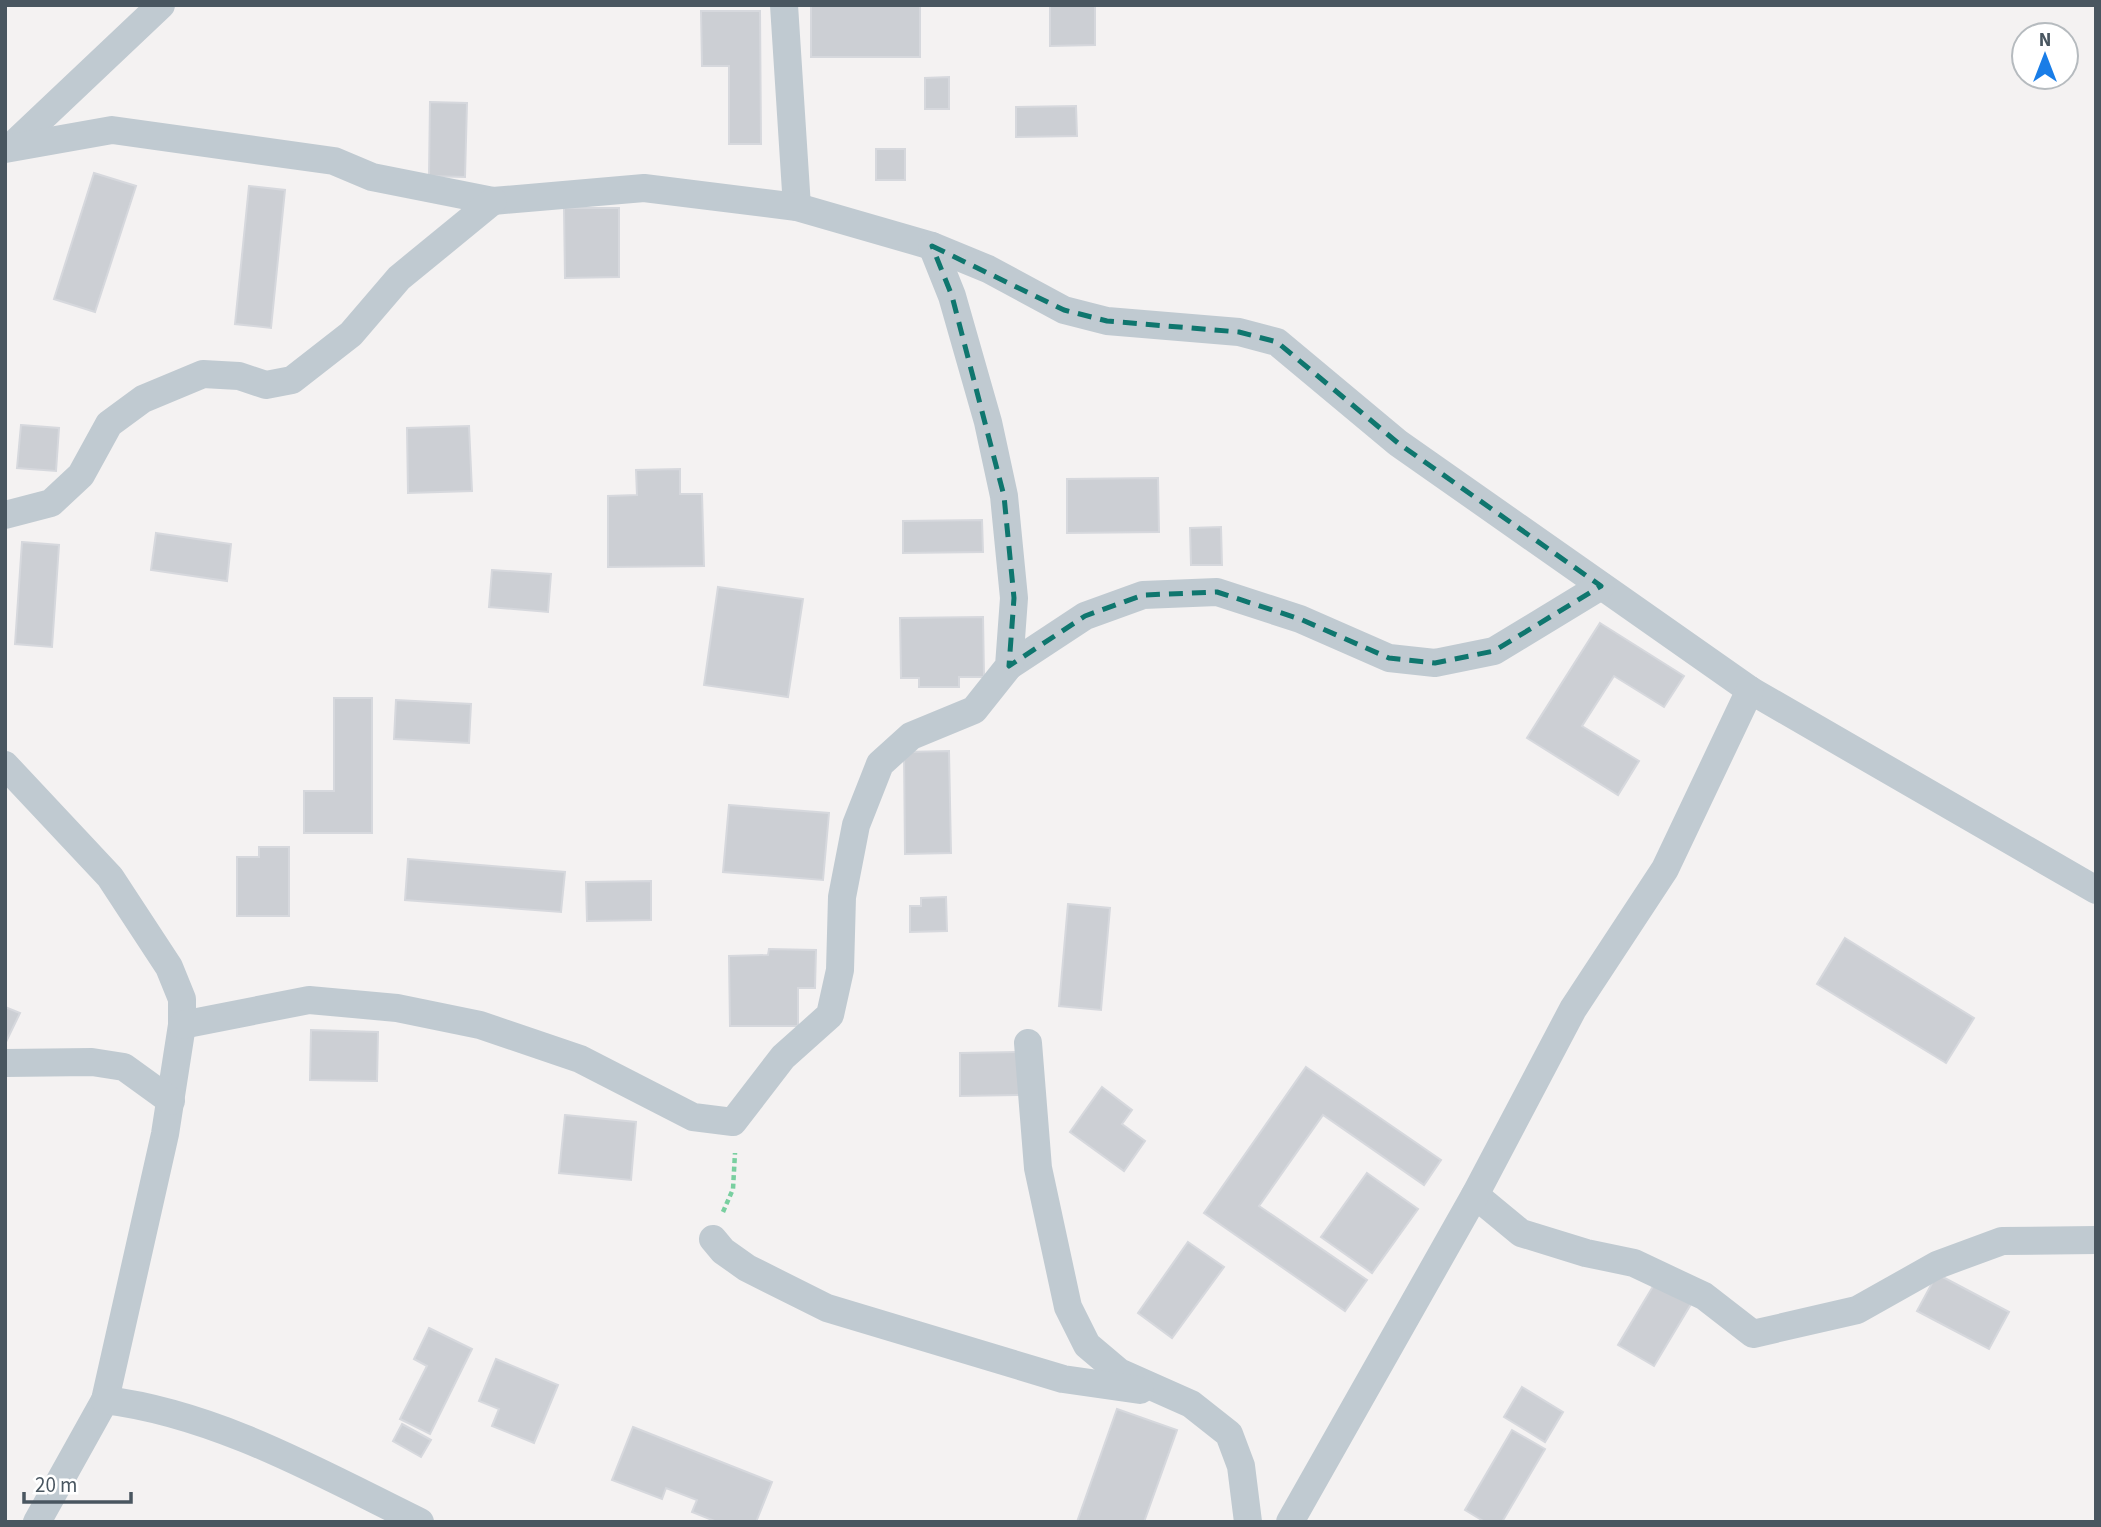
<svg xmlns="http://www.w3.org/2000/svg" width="2101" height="1527" font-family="'Source Sans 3',sans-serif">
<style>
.building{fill:#cccfd4;stroke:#d6d8dd;stroke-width:2}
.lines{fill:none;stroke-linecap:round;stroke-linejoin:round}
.path{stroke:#79cfa0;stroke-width:4.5;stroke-dasharray:5 3.5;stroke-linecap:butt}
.minor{stroke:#c0cad1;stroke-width:28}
.marked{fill:none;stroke:#0f766e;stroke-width:5;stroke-dasharray:14 9;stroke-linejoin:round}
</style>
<rect width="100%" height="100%" fill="#f4f2f2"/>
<g class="building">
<rect x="811" y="5" width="109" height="52"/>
<path d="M1050,5H1095V45L1050,46Z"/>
<path d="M701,11H760L761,144H729V66H702Z"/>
<path d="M949,77V109H925V78Z"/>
<path d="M430,102L467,103L465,177L429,176Z"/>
<path d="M1076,106L1077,136L1016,137V107Z"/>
<rect x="876" y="149" width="29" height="31"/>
<path d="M94,173L136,186L95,312L54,299Z"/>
<path d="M249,186L285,190L271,328L235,324Z"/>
<path d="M564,208H619V277L565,278Z"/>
<path d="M21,425L59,428L56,471L17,468Z"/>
<path d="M469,426L472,491L408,493L407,428Z"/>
<path d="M680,469V494H702L704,566L608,567V496L637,495L636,470Z"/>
<path d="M1158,478L1159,532L1067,533V479Z"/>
<path d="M982,520L983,552L903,553V521Z"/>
<path d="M1221,527L1222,565H1191L1190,528Z"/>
<path d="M156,533L231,544L227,581L151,570Z"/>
<path d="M22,542L59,545L52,647L15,644Z"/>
<path d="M492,570L551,574L548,612L489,607Z"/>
<path d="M718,587L803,599L788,697L704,685Z"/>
<path d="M983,617L984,677H959V687H919V678H901L900,618Z"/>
<path d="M1600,623L1684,676L1664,707L1614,676L1582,726L1639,761L1618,795L1527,738Z"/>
<path d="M334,698H372V833H304V791H334Z"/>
<path d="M396,700L471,704L469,743L394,739Z"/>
<path d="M949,751L951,853L905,854L904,752Z"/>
<path d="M729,805L829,813L823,880L723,872Z"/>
<path d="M259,847H289V916H237V857H259Z"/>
<path d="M408,859L565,872L561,912L405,900Z"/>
<path d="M651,881V920L587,921L586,882Z"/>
<path d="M946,897L947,931L910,932V906H921V898Z"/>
<path d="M1068,904L1110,908L1101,1010L1059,1006Z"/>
<path d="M1845,938L1974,1018L1946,1063L1817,984Z"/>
<path d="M769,949L816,950L815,988H798V1026H730L729,956L768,955Z"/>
<path d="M5,1007L20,1013L5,1044Z"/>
<path d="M311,1030L378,1032L377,1081L310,1080Z"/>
<path d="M1022,1052L1023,1095L960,1096V1053Z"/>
<path d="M1306,1067L1441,1160L1424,1185L1323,1115L1259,1206L1367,1280L1345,1311L1204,1213Z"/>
<path d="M1102,1087L1132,1110L1122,1124L1145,1141L1124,1171L1070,1132Z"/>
<path d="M565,1115L636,1122L631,1180L559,1173Z"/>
<path d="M1367,1173L1418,1209L1372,1273L1321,1237Z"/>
<path d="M1188,1242L1224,1267L1172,1338L1138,1313Z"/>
<path d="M1937,1274L2009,1312L1989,1349L1917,1311Z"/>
<path d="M1655,1283L1691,1304L1654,1366L1618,1345Z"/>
<path d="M429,1328L472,1349L430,1434L400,1419L427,1366L414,1359Z"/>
<path d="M496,1359L558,1385L534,1443L492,1426L499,1409L479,1401Z"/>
<path d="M1522,1387L1563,1412L1545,1442L1504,1417Z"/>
<path d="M1117,1409L1177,1430L1144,1522H1077Z"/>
<path d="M402,1424L431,1440L421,1457L393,1441Z"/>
<path d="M633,1427L772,1482L756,1522H717L692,1512L697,1500L666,1488L662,1499L612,1480Z"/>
<path d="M1512,1430L1545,1449L1502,1522H1485L1465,1510Z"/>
</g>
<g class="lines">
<path class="path" d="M723,1212L733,1189L735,1153"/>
<g class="minor">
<path d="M784,5L797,207"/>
<path d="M12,146L161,5"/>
<path d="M5,149L112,130L334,161L372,177L493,201L644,188L797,207L932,246L988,269L1064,310L1107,321L1239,332L1277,342L1398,443L1750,690L2096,890"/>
<path d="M5,515L51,503L81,475L109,424L143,399L203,374L239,376L266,385L292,380L351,334L399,278L493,201"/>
<path d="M1009,666L1085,616L1143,595L1217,592L1300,619L1389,658L1435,663L1494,651L1601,586"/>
<path d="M5,765L110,877L169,967L182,999V1025L165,1134L105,1400L37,1522"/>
<path d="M182,1025L309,1000L397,1008L480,1025L580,1059L693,1117L733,1122L783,1057L830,1015L840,970L842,897L856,825L880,764L911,736L974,710L1009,666L1014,598L1004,496L988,422L952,296L932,246"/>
<path d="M1028,1043L1038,1168L1068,1307L1087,1345L1119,1372L1191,1404L1229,1434L1241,1466L1248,1522"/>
<path d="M5,1063L92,1062L124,1067L171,1101"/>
<path d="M1475,1195L1521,1233L1586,1253L1634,1263L1704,1296L1753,1334L1857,1310L1937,1265L2002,1241L2096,1240"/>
<path d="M713,1239L723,1251L747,1268L827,1308L1063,1379L1140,1390"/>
<path d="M105,1400C217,1414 320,1473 420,1522"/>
<path d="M1290,1522L1475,1195L1573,1009L1665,869L1750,690"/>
</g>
</g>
<path class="marked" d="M932,246L1064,310L1107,321L1239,332L1277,342L1398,443L1601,586L1494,651L1435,663L1389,658L1300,619L1217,592L1143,595L1085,616L1009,666L1014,598L1004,496L952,296Z"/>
<rect width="2101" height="1527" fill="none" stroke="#495660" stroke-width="14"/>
<g transform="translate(2045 56)"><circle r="33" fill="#ffffff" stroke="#b6bbbf" stroke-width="2"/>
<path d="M0-5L12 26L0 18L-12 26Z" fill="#197de7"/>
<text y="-10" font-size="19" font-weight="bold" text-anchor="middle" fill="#495660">N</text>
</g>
<path d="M24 1492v10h107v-10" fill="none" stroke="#495660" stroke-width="3.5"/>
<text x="35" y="1492" font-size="21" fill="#495660" stroke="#ffffff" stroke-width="5" paint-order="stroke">20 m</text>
</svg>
